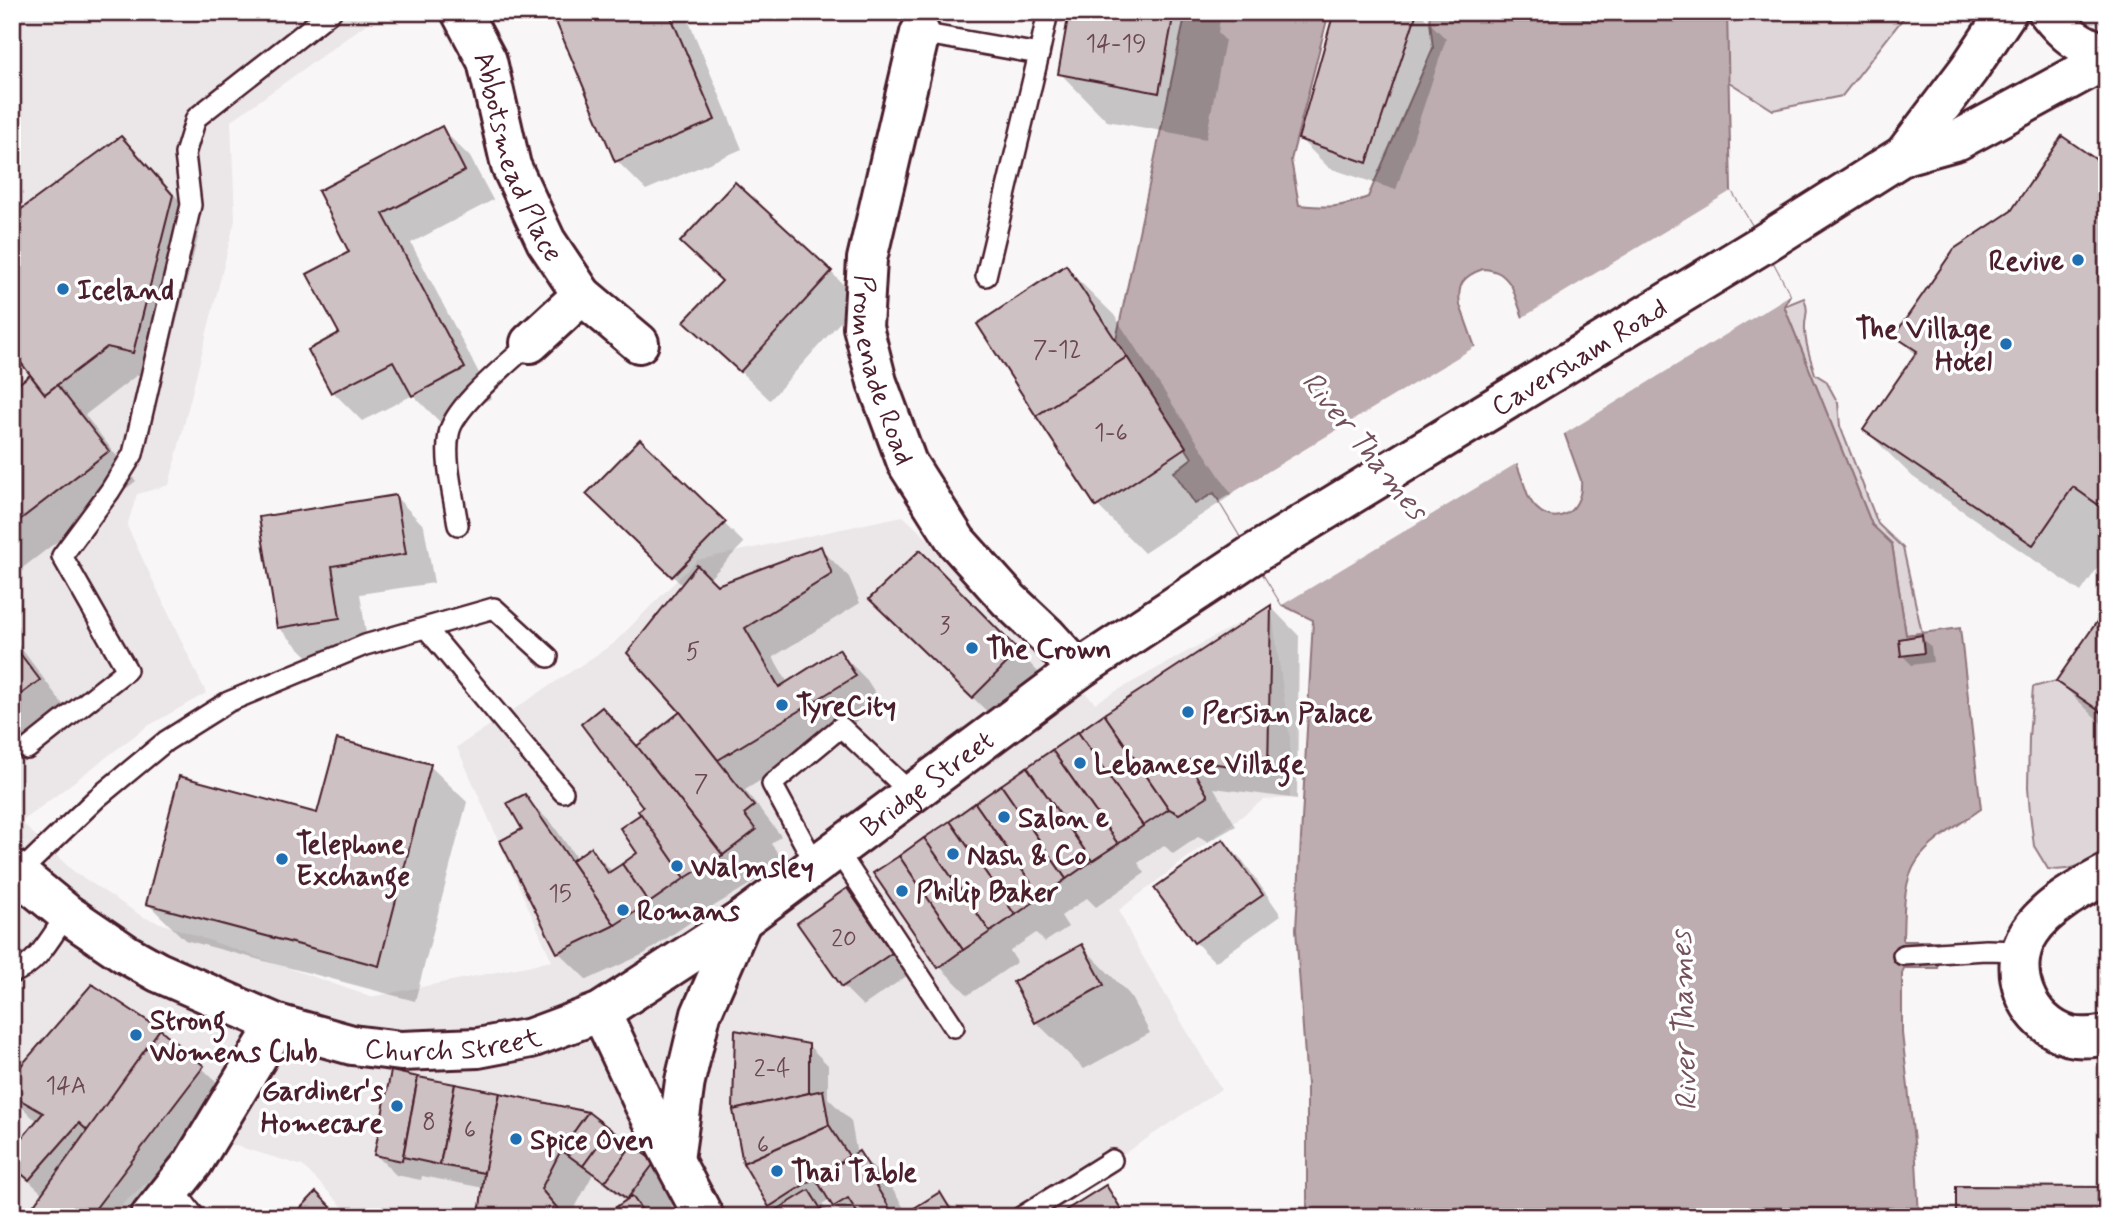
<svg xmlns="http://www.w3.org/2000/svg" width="2119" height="1229" font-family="Mynerve,sans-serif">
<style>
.built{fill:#ebe6e8}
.green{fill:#ded6d9;stroke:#947a82;stroke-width:2}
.water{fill:#bdadb0;stroke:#8f747b;stroke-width:2;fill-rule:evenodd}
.pier{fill:#f8f6f7}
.shadow{fill:#0003}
.building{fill:#cdc1c4;stroke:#4a1f2b;stroke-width:2}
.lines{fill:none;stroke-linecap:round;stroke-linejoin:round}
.service-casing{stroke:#4a1f2b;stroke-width:24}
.minor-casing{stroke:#4a1f2b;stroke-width:44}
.primary-casing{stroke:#4a1f2b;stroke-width:44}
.service{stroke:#fff;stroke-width:19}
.minor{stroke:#fff;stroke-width:38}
.primary{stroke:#fff;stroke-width:38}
.poi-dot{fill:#1f6fb2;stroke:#fff;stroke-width:2.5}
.labels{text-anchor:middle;stroke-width:7;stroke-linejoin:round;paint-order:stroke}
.number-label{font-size:24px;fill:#6b4851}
.street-label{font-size:28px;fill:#4a1f2b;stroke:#fff}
.poi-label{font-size:28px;font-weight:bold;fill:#4a1f2b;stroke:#fff;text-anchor:start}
.water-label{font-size:30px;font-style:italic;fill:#72515a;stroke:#fff}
</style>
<rect width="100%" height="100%" fill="#f8f6f7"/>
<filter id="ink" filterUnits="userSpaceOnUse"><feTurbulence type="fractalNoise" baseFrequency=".0143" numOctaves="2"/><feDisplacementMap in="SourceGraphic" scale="14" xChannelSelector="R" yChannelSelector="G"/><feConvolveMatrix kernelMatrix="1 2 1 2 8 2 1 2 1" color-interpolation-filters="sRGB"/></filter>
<g filter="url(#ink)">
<path class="built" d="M12,12H383L231,121L235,220L169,485L137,494L127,526L206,693L146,727L21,822L73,871L143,917L371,997L552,961L457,747L613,644L697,560L903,516L1018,623L1095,703L1271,605L1290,738V798L1263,800L1119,910L1133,940L1221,1089L1029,1217H353L303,1166L200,1135L108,1217H29L12,1200Z"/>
<g class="green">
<path d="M1713,12H1908L1842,96L1773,110L1718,75Z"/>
<path d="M1804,298C1810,314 1804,315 1805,330C1805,345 1811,360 1815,374L1826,381L1838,403L1840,426L1878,524L1903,548L1922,633L1906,635L1892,544L1872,525L1784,306Z"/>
<path d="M2056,681L2107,716V850C2086,862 2073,873 2048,869L2034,846L2030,813L2028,787L2029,738L2033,687Z"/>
</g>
<path class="water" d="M1186,12H1329L1291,160L1299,205C1329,208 1340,208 1368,197L1433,48L1429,12H1727L1731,191L1763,244L1790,295L1784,306L1872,525L1892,544L1906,635L1960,628L1981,809C1963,822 1928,843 1917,861C1902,883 1904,915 1903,941H1938V968H1904L1902,974V1033L1916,1160L1919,1217H1307V1085L1296,929L1313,620L1282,605L1214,493L1195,504L1174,472L1192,458L1116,340ZM1483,269C1497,270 1504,274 1512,287L1581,480C1584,517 1547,531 1529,498L1460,305C1457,284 1463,276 1483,269Z"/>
<g class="pier">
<path d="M1731,191L1763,244L1790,295L1561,436L1520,319Z"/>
<path d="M1478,345L1519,462L1282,605L1219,501Z"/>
</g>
<g class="shadow">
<path d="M568,12H685L742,149L646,190L617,161Z"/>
<path d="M1071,12H1221L1218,33L1225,40L1206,139L1107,121L1060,73Z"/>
<path d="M1336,12H1419L1446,39L1396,190L1329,168L1300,139Z"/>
<path d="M441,128L470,157L493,200L411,243L492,398L442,424L413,395L362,421L333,392L310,351L341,334L352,252Z"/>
<path d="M121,138L150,167L201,225L162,380L137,375L85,415L136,481L12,576V391L33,375Z"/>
<path d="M2107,169V554L2081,592L1913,477L1865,430L1916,355L1897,336Z"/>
<path d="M682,242L831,272L859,301L770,400L687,321L723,282Z"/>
<path d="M1066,268L1114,315L1232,495L1144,553L1097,505Z"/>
<path d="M640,441L744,543L709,579L717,586L820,548L849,577L860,603L773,657L788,683L838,651L867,680L883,705L745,790L781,836L771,844L783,859L752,883L714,906L644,954L587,980L558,952L524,830V796L553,825L577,859L590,849L613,872L640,854L645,807L602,709L639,747L683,712V586L608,514Z"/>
<path d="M396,497L424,526L434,583L360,594L368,646L307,656L278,627L261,518Z"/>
<path d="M920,552L1047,681L1002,726L900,627Z"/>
<path d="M1271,607L1299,636L1297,799L1214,788L1236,826L1208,842L1198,837L1173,854L1164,845L1138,863L1145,873L1096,907L1087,898L1061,916L1068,927L1045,942L1036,933L1010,951L1017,962L968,995L939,966Z"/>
<path d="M2107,610V729L2058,681Z"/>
<path d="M12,636L67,710L12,752Z"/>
<path d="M1921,637L1931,647L1933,662L1912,665L1902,655Z"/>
<path d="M430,766L467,802L415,1001L185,940L148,904L318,815Z"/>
<path d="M1223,841L1243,861L1281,915L1215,962L1195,942Z"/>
<path d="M847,891L867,910L911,973L863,1006L843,986Z"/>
<path d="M1082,946L1129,994L1150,1033L1084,1069L1036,1022Z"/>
<path d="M737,1032L808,1045L828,1065V1098L851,1121L857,1155L859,1154L888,1182L904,1208L900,1211L904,1216L939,1194L962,1217H845L830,1200L822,1205L833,1217H770L777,1212L771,1206L735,1110Z"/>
<path d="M202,1068L231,1096L140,1217H44V1195L12,1165L39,1121L32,1117L12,1097V1078Z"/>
<path d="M392,1073L500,1095L653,1163L682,1192L664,1217H605L627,1202L593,1174L570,1217H480L484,1188L422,1176L421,1180L396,1175L376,1155Z"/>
<path d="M1105,1187L1115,1197L1128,1217H1059Z"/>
</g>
<g class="building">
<path d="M564,12H669L715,120L615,162L554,17Z"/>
<path d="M1069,12H1174L1159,93L1058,74Z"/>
<path d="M1334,12H1417L1367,163L1298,139Z"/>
<path d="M442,126L465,171L383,214L465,368L412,396L393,361L331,393L308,350L339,333L307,274L349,252L318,191Z"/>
<path d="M121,136L173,195L133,353L107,347L45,394L12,351V216Z"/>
<path d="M2062,136L2107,167V511L2073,487L2033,545L1863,430L1917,351L1894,336L1954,249L2011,211Z"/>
<path d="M735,182L832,271L740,372L684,321L722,281L680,242Z"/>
<path d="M1066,265L1127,357L1036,416L977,324Z"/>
<path d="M1127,357L1186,447L1096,507L1036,416Z"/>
<path d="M30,375L45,394L57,385L109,451L12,526V389Z"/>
<path d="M640,439L726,522L672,577L586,494Z"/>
<path d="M396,495L406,554L332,566L340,618L277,628L259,517Z"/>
<path d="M821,546L832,574L745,628L779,687L839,649L856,676L718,760L680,712L627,653L697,565L717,585Z"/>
<path d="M920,550L1019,651L972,698L869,599Z"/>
<path d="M1271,605L1268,771L1187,760L1208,796L1179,814L1169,809L1104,714Z"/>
<path d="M2107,607V716L2056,681Z"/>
<path d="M1922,635L1924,653L1901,656L1899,639Z"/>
<path d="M12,643L40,680L12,701Z"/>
<path d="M602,707L637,746L723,855L685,878L638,811L643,807L581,724Z"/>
<path d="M680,712L754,806L744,814L756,830L723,855L637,746Z"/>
<path d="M1104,714L1169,809L1143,826L1078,732Z"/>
<path d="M1078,732L1143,826L1118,844L1052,750Z"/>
<path d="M337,739L431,764L379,966L146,904L179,776L317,813Z"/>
<path d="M1052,750L1118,844L1092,861L1027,767Z"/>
<path d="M1027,767L1092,861L1066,879L1001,785Z"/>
<path d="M1001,785L1066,879L1041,897L975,803Z"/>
<path d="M525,794L615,925L557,953L500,841L522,829L507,803Z"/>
<path d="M975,803L1041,897L1015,915L950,821Z"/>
<path d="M641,814L685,878L649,903L622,864L637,853L620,828Z"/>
<path d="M950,821L1015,915L990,932L924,838Z"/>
<path d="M924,838L990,932L963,950L899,856Z"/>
<path d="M1223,839L1263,895L1194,943L1154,888Z"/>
<path d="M591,847L608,873L622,864L649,903L615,925L571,861Z"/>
<path d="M899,856L963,950L938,968L873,873Z"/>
<path d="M847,888L892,953L842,987L797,923Z"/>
<path d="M1082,944L1104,985L1035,1023L1013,982Z"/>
<path d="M92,984L160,1029L88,1131L79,1123L29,1180L12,1166V1150L43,1113L12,1095V1076Z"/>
<path d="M160,1029L204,1066L89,1217H42L33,1206Z"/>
<path d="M735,1030L809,1044V1093L733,1110Z"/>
<path d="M391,1071L418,1077L402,1161L374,1155Z"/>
<path d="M418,1077L455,1084L440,1165L403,1157Z"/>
<path d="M455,1084L500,1093L484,1173L440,1165Z"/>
<path d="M823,1090L829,1125L743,1163L733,1110Z"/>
<path d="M500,1093L588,1112L561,1150L541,1189L565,1217H479L484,1173Z"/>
<path d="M588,1112L610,1129L583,1166L561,1150Z"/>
<path d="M829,1125L849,1156L769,1207L743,1163Z"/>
<path d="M610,1129L632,1145L605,1182L583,1166Z"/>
<path d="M632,1145L655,1162L627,1199L605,1182Z"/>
<path d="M859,1151L877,1179L873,1181L895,1217H860L848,1198L833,1207L816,1179Z"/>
<path d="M1106,1185L1126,1217H1055Z"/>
<path d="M1956,1186L2107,1187V1217H1956Z"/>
<path d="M809,1190L826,1217L767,1216Z"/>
<path d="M316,1192L341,1217H292Z"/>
<path d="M940,1192L955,1217H900Z"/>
<path d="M632,1196L647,1217H602Z"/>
</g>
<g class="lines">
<defs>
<g id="service">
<path d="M923,12L920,33L1039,54L986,276"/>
<path d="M1039,54L1048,12"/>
<path d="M458,525C454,498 444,461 449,434C453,407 509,363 530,343"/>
<path d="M426,628L563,792"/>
<path d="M27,749L127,670L62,556L110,491L133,454L191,205L185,154L196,118L331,12"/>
<path d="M837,850L954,1027"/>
<path d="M816,865L772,784L841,727L912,794"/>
<path d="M18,874L97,798L166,741L228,702L365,645L494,608L548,657"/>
<path d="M1903,955L1986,950L2022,951"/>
<path d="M12,973C38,965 52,935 67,914"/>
<path d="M173,1188L195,1217"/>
<path d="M1021,1217L1112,1160"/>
</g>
<g id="minor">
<path id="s1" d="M461,12L487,61L511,166L546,241L582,295L639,343"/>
<path id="s2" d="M920,33L867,259L863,327L877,382L907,463L957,542L1009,600L1047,636L1078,670"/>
<path d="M530,343L582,295"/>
<path d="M2107,874C2081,888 2046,907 2030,932C2005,969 2027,1024 2070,1036C2082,1039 2094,1037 2107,1035"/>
<path d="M150,1217L193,1163L277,1024"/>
</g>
<g id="primary">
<path d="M2048,12C2066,35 2079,45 2107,54"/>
<path d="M1904,155L1969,69L2007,12"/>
<path id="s3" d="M12,869L67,914L126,954L158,972L277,1024L352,1045L401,1051L478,1048L531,1038L601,1012L742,920L1078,670L1252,555L1763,244L1904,155L1958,140L2107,59"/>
<path d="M601,1012L644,1104L704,1217"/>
<path d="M674,1160L685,1081L701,1014L742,920"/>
</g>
</defs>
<use href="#service" class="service-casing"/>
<use href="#minor" class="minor-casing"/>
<use href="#primary" class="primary-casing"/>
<use href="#service" class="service"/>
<use href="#minor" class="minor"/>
<use href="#primary" class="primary"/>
</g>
</g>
<g class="poi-dot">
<circle cx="2078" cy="260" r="7"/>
<circle cx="63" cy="289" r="7"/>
<circle cx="2006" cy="344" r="7"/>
<circle cx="972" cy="648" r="7"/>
<circle cx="782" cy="705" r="7"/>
<circle cx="1188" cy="712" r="7"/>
<circle cx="1080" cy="763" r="7"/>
<circle cx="1004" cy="817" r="7"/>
<circle cx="953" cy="854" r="7"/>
<circle cx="282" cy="859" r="7"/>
<circle cx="677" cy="866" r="7"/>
<circle cx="902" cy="891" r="7"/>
<circle cx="623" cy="910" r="7"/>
<circle cx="136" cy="1035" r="7"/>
<circle cx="397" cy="1106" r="7"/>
<circle cx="516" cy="1139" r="7"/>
<circle cx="777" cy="1171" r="7"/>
</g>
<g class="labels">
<g class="number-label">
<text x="1116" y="51">14-19</text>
<text x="1057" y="357">7-12</text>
<text x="1111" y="440">1-6</text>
<text x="945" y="633">3</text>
<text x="693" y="659">5</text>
<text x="701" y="791">7</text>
<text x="560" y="901">15</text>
<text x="844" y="946">20</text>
<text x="772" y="1076">2-4</text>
<text x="66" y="1093">14A</text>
<text x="429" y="1129">8</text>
<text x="470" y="1137">6</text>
<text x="763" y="1152">6</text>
</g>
<g class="street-label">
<text dy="10" stroke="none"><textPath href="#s1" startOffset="156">Abbotsmead Place</textPath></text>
<text dy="10" stroke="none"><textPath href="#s3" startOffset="1820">Caversham Road</textPath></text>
<text dy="10" stroke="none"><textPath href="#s2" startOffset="346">Promenade Road</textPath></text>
<text dy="10" stroke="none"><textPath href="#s3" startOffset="1040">Bridge Street</textPath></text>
<text dy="10" stroke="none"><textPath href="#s3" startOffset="488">Church Street</textPath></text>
</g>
<g class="poi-label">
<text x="2064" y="270" text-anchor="end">Revive</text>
<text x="77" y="299">Iceland</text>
<text x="1992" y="338" text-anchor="end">The Village<tspan x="1992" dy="32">Hotel</tspan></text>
<text x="986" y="658">The Crown</text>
<text x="796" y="715">TyreCity</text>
<text x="1202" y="722">Persian Palace</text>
<text x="1094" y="773">Lebanese Village</text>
<text x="1018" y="827">Salon e</text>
<text x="296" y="853">Telephone<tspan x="296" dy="32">Exchange</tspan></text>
<text x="967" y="864">Nash &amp; Co</text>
<text x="691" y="876">Walmsley</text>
<text x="916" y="901">Philip Baker</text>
<text x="637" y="920">Romans</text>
<text x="150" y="1029">Strong<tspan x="150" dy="32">Womens Club</tspan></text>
<text x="383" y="1100" text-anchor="end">Gardiner's<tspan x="383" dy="32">Homecare</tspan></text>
<text x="530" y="1149">Spice Oven</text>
<text x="791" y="1181">Thai Table</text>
</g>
<g class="water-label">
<text transform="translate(1365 445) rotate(51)" y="10">River Thames</text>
<text transform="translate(1683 1021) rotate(-92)" y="10">River Thames</text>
</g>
</g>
<rect width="2119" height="1229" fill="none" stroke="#fff" stroke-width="42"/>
<rect x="21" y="21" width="2077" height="1187" fill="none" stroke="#4a1f2b" stroke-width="2.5" filter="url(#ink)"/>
</svg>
